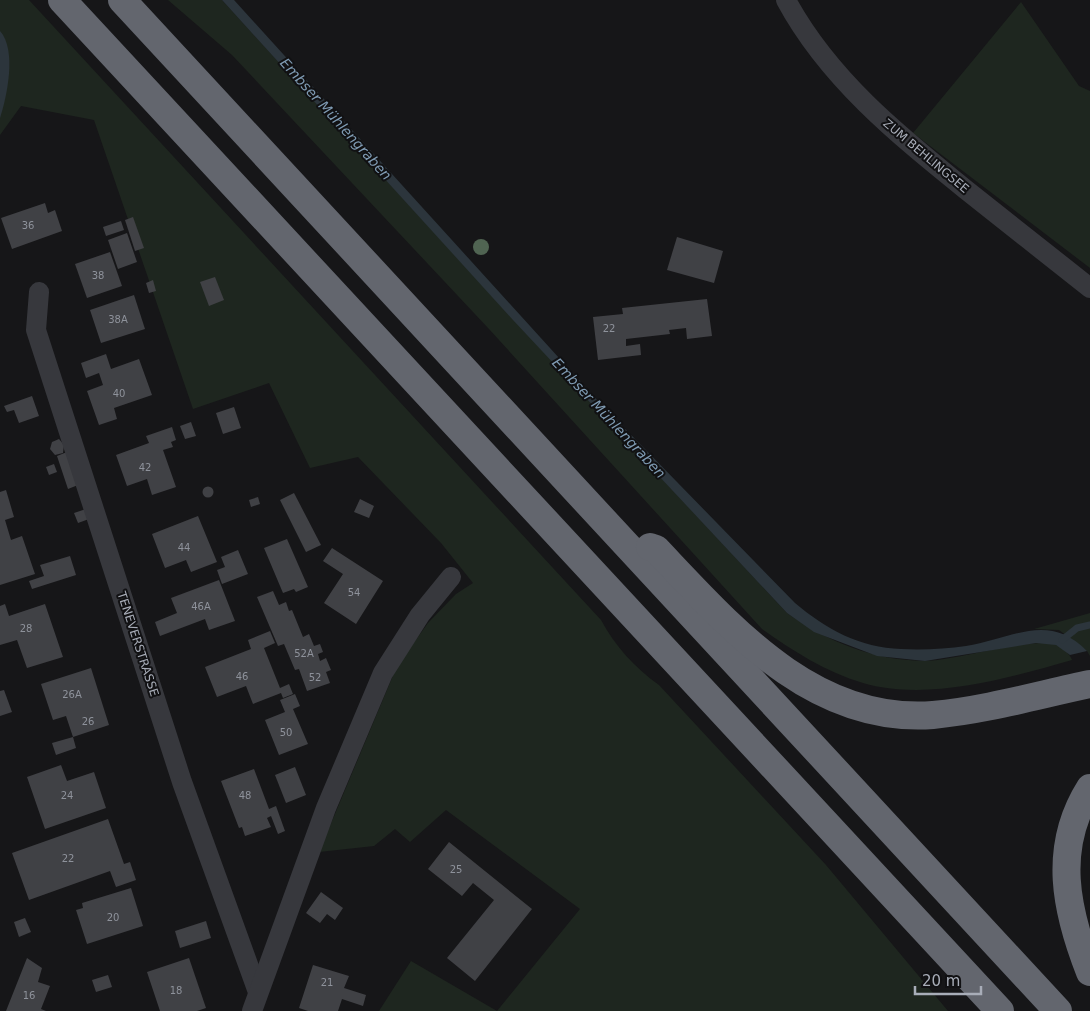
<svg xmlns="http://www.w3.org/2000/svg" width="1090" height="1011" font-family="'DejaVu Sans',sans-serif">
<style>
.green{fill:#1e261f}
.water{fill:#2c353c}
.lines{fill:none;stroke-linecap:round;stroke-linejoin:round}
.stream{stroke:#2c353c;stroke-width:7}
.building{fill:#404145}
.street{stroke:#37383d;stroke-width:20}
.highway{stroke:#63666e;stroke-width:28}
.tree{fill:#506452}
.labels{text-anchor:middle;stroke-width:4;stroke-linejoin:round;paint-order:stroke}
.number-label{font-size:10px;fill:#8e929b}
.street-label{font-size:12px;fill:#a8adb8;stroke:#111113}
.water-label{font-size:14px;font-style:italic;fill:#7f9bb3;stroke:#111113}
</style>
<rect width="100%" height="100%" fill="#161618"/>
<g class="green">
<path d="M0,0H29L601,620C615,646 635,668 659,685L826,865L948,1011H379L411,961L497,1011L580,909L446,810L410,842L395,829L374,846L319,852L397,666L428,623L456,594L473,583L441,543L358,457L310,468L269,383L193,409L94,120L21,106L0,135Z"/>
<path d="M168,0H222L514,320L787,613C828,642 873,660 924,661C955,661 1034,636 1056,645C1063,648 1070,654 1072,660C1009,678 927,702 863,683C826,672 793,651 762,629L489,329L232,55Z"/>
<path d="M1021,2L1079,86L1090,91V268L913,133Z"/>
<path d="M1090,613V656L1087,651L1059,630L1034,629Z"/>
</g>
<g class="water">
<path d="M222,0H234L599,402L795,603C826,629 860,648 901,649C922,650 946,649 966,646C1012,639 1048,611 1087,651L1070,655L1056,645L1036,643L925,661L877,656L814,632L787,613L513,320Z"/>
<path d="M0,31C17,50 7,96 0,118Z"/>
</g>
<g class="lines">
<path class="stream" d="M1062,640L1077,628L1090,625"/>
</g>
<g class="building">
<path d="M45,203L48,213L55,210L62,231L12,249L1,218Z"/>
<path d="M133,217L144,248L135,251L125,220Z"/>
<path d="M121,221L124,230L106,236L103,227Z"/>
<path d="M127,233L137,262L118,269L108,240Z"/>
<path d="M677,237L723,251L714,283L667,270Z"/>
<path d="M110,252L122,286L87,298L75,264Z"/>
<path d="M215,277L224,300L209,306L200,282Z"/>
<path d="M153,280L156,291L149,293L146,283Z"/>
<path d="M134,295L145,329L101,343L90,310Z"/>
<path d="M707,299L712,336L687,339L686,328L669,330L670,334L626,339V346L640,344L641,355L598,360L593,317L623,314L622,308Z"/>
<path d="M106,354L111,369L139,359L152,395L114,408L117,419L99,425L87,391L103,385L99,373L86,378L81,363Z"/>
<path d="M32,396L39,416L19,423L14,410L7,412L4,406Z"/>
<path d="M234,407L241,428L223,434L216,413Z"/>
<path d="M191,422L196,436L185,439L180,426Z"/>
<path d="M172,427L176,440L171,442L173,447L163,450L176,487L152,495L147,479L127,486L116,455L149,443L146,436Z"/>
<path d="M59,439L64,445L63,453L55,455L50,449L52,442Z"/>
<path d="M67,452L78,485L68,489L57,456Z"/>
<path d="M54,464L57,472L49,475L46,467Z"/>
<circle cx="208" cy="492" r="5.5"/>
<path d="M6,490L14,517L5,520L11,540L22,536L35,574L0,585V492Z"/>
<path d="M294,493L321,545L306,552L280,500Z"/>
<path d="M258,497L260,504L251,507L249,500Z"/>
<path d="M360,499L374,506L369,518L354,512Z"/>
<path d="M86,509L89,519L78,523L74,513Z"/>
<path d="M198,516L217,562L191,572L186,560L165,568L152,534Z"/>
<path d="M287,539L308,587L296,592L294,589L283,593L264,548Z"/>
<path d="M332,548L383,581L356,624L324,603L343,574L323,561Z"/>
<path d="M238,550L248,574L222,584L217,570L225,567L221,557Z"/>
<path d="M70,556L76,575L32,589L29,581L44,576L40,565Z"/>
<path d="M219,580L235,621L209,630L205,619L160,636L155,622L177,613L171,598Z"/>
<path d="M273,591L279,605L286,602L289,611L292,610L303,637L309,634L314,646L320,644L323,652L318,654L320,661L326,658L331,670L326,672L330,683L307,691L299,669L295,670L284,644L278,646L257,597Z"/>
<path d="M5,604L9,616L45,604L63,657L27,668L17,640L0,645V606Z"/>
<path d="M270,631L275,643L264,648L280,688L289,684L293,694L283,698L281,693L253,704L246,686L217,697L205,667L251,649L248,640Z"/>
<path d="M91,668L109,725L73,737L66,716L53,720L41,684Z"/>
<path d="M4,690L12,712L0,716V691Z"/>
<path d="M295,694L300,706L293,709L308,744L279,755L265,720L285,712L280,700Z"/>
<path d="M73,737L76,748L56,755L52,743Z"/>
<path d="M61,765L67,781L94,772L106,808L45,829L27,777Z"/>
<path d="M295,767L306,795L286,803L275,775Z"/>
<path d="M254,769L269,809L276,806L285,831L278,834L271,816L267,818L271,827L245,836L242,827L239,828L221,781Z"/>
<path d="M108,819L124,864L130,862L136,880L116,887L110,871L29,900L12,853Z"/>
<path d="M449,842L532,909L475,981L447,958L494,900L473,883L462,896L428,869Z"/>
<path d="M131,888L143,926L87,944L76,910L83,908L82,903Z"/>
<path d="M321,892L343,908L335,920L327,914L320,923L306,913Z"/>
<path d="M25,918L31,932L19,937L14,922Z"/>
<path d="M206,921L211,938L180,948L175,931Z"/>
<path d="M27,958L42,968L38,982L50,986L41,1009L46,1011H6Z"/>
<path d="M189,958L206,1008L197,1011H160L147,972Z"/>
<path d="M313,965L349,976L344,988L366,995L363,1006L342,999L338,1011H308L299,1008Z"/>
<path d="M108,975L112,987L96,992L92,980Z"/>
</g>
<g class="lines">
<g class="street">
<path d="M786,0C828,78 897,134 965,189C1007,222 1048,255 1090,288"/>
<path d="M39,292L36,330L182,782L258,992"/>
<path d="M252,1011L326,808L383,673L420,615L451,577"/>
</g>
<g class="highway">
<path d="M62,0L1000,1011"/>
<path d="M122,0L1058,1011"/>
<path d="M650,547L656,549C731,628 813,724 933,715C986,710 1038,695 1090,684"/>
<path d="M1090,788C1052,848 1066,911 1090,972"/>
</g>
</g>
<circle class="tree" cx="481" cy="247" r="8"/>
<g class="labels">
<g class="number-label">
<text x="28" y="229">36</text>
<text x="98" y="279">38</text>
<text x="118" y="323">38A</text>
<text x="609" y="332">22</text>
<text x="119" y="397">40</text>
<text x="145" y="471">42</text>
<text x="184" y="551">44</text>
<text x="354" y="596">54</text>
<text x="201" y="610">46A</text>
<text x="26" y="632">28</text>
<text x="304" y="657">52A</text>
<text x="242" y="680">46</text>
<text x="315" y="681">52</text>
<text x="72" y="698">26A</text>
<text x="88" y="725">26</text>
<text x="286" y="736">50</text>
<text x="67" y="799">24</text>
<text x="245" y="799">48</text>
<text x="68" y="862">22</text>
<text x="456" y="873">25</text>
<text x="113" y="921">20</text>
<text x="327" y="986">21</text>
<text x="176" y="994">18</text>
<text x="29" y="999">16</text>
</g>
<g class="street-label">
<text transform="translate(926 156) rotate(40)" y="4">ZUM BEHLINGSEE</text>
<text transform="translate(138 644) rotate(72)" y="4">TENEVERSTRASSE</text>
</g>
<g class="water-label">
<text transform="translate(336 119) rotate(48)" y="5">Embser Mühlengraben</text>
<text transform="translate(609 418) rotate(47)" y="5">Embser Mühlengraben</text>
</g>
</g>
<path d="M915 986v8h66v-8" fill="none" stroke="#a8adb8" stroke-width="2.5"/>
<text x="922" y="986" font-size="15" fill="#a8adb8" stroke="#111113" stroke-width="4" paint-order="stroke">20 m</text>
</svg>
